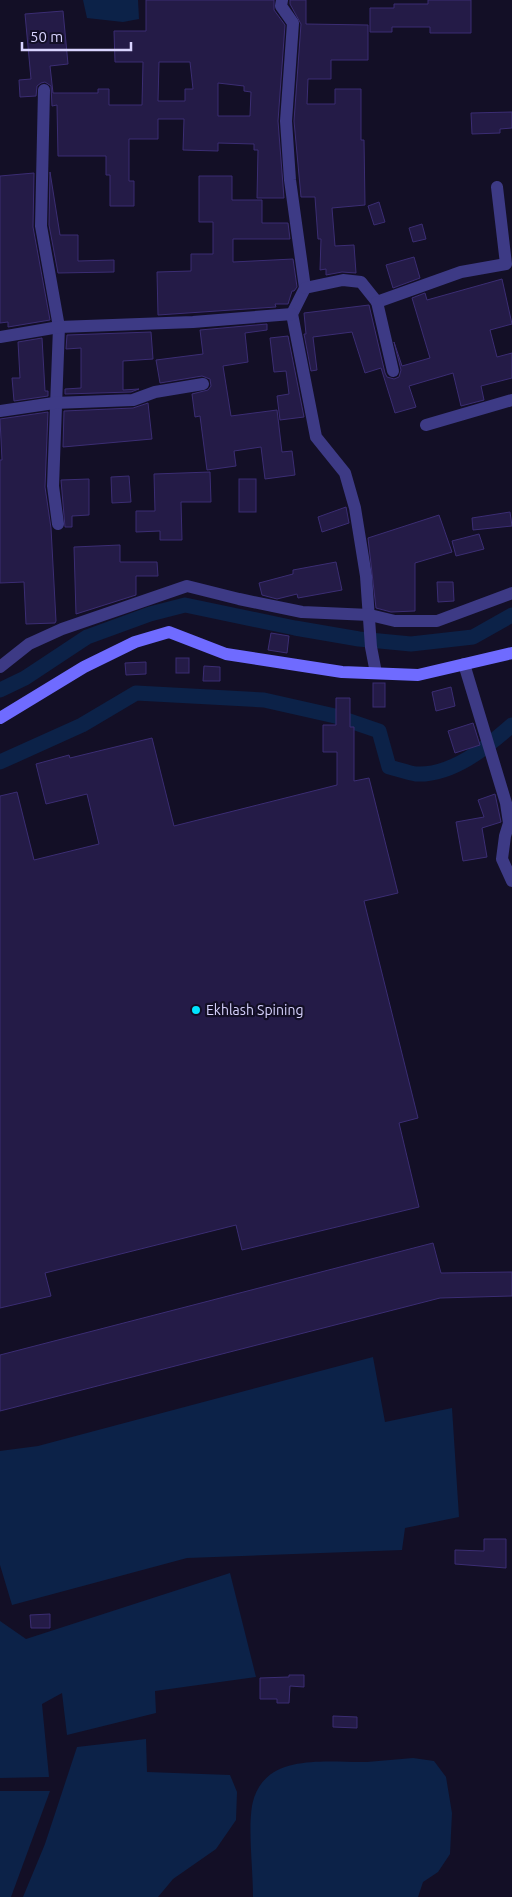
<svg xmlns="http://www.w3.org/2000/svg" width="512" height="1897" font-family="Ubuntu,sans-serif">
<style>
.water{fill:#0c2248}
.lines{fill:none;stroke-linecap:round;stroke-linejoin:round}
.canal{stroke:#0c2248;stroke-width:15}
.building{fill:#241b47;stroke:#3b2d73;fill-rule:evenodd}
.street{stroke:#3d3a85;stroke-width:12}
.secondary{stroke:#6f6bff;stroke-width:12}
.poi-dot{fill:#00e5ff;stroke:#130f26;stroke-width:2}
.labels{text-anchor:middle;stroke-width:4.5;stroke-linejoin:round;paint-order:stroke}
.poi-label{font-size:14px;fill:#d9d4ff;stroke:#130f26;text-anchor:start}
</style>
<rect width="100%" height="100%" fill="#130f26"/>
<g class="water">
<path d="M83,0H138L139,19L123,22L87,18Z"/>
<path d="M373,1357L385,1422L452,1408L459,1517L405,1528L402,1550L187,1558L12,1605L0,1565V1451L38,1446Z"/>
<path d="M230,1573L256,1677L155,1691L156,1713L67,1735L62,1693L42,1704L49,1777L0,1778V1621L26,1639Z"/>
<path d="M146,1739L147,1772L230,1775L237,1792L236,1820L216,1849L173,1879L158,1897H23L45,1844L77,1747Z"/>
<path d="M413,1758L434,1761L446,1777L452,1813L450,1854L438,1872L423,1882L418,1897H253C253,1870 248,1830 252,1806C262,1751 327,1763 367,1762C382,1761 398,1759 413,1758Z"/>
<path d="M0,1791H50L11,1897H0Z"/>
</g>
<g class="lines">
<g class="canal">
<path d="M0,690L25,678L87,637L150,614L185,605L295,628L359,639L411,644L473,637L512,615"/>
<path d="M0,762L82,725L136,693L264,700L335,716L379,731L389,767C398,769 408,773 416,774C452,776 487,747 512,725"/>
</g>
</g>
<g class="building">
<path d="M146,0H274V10L285,25L278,121L284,198H257L258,150H254V144L218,143V151L183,150L184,119H158V139H129V181H134V206H110V175H106V156H58L57,105L52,106L51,86L45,82L41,83L37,86L36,96L20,97L19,80L31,79L25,14L63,11L68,64L50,66L53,93H98V89H109V105H142L143,62H115L114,31H146ZM159,62H190L193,89H185V101H158ZM218,83L244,86V91L251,92L250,116H218Z"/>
<path d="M290,0H306V24L368,25V60H331V79H308L307,104H335V89H361V140H364L365,205L332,208L335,246L354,245L356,273L342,272L326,275V269L320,270L321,239H318L315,197H301L294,121L301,24L290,4Z"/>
<path d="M428,0H471V33H430V27H392V32H370V8H394V4H428Z"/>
<path d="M512,112V128L500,129V133L472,134L471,113Z"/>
<path d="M50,172L60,235H78V261L114,260V272L58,273L49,225Z"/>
<path d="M34,173L33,227L50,320L8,327V322L0,323V176Z"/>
<path d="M199,176H232V200H262V223H288L290,239H233V262L293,259L297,287L294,291H292L288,304H275L276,307L158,315L157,272L191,271V254H213V222H199Z"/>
<path d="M379,202L385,222L374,225L368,206Z"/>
<path d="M422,224L426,239L413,242L409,228Z"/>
<path d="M414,257L420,278L393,288L386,265Z"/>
<path d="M502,279L512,324L490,330L497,357L512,353V378L481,386L484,400L461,406L453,373L409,386L416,407L395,413L381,368L365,373L352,332L313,337L317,370L311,371L304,334H306L304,313L369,305L385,373L387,377L394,379L399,377L401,370L394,342L402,366L430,358L412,298L425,293L427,300Z"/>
<path d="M267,324V330L245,333L248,362L223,366L231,416L277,410L282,452L292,451L295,475L265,479L261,447L234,451L236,466L207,470L200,416L195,417L192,394L208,390L211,386L210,379L202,376L160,383L156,360L203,354L200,330Z"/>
<path d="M151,332L153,359L123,361V390L139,389L131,392L65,394V389L81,388V348L66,349L67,335Z"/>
<path d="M288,336L304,417L280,420L277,396L289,394L286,371L274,372L270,338Z"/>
<path d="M42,338L45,391H48V396L14,401L12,378H20L18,342Z"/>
<path d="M148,403L152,439L63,447L64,411L133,408Z"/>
<path d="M48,412L45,487L51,528L56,621L55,623L26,624L24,582L0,583V460H2L0,419Z"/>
<path d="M210,472L211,502H181L182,540H160V531L136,532V511H155L154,474Z"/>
<path d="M129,476L131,502L112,503L111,477Z"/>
<path d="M89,479V515L72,516V527H65L61,480Z"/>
<rect x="239" y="479" width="17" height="33"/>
<path d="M346,507L349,523L322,532L318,517Z"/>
<path d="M510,512L512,526L473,530L472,518Z"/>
<path d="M439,515L452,552L415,563V611L391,612L376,608L368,538Z"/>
<path d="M479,534L484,549L456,556L452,541Z"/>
<path d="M120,545V562H157L158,576H136V595L76,614L74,547Z"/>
<path d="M336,562L342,590L298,598L297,594L277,599L262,595L259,583L293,574V570Z"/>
<path d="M437,582H453L454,601L438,602Z"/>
<path d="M271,633L289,636L287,653L268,650Z"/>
<rect x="176" y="658" width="13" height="15"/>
<path d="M146,662V674L126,675L125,663Z"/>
<path d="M204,666L220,667V681H203Z"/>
<rect x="373" y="683" width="12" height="24"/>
<path d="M451,687L455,706L436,711L432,692Z"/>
<path d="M336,698H350V727H354V781L369,778L398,893L364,901L418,1118L399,1123L419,1207L242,1250L236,1225L45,1273L51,1296L0,1308V796L17,792L34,860L99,844L87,794L46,804L36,764L69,755L70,758L152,738L174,826L337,785V752H323V725H336Z"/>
<path d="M473,723L480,745L455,753L448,731Z"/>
<path d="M495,794L501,822L482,828L487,857L463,861L456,822L484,817L478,800Z"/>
<path d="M433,1243L441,1273L512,1272V1296L440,1298L0,1411V1355Z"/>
<path d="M484,1539H506V1568L455,1564V1550L484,1551Z"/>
<path d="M50,1614V1628H31L30,1615Z"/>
<path d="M289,1675H304V1687L290,1686L289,1703H277V1699H260V1678L289,1677Z"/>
<path d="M333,1716L357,1717V1728L333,1727Z"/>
</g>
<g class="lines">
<g class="street">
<path d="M282,0L281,6L293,23L286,121L290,180L305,288L292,314L316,437L345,473L355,508L366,576L371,647L376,673"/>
<path d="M44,90L41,226L59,327L53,486L58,524"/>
<path d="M305,288L343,280L361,282L377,302L461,272L506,264L497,187"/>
<path d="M377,302L393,371"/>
<path d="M0,337L59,327L193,322L292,314"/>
<path d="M0,411L54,403L133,400L155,392L203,384"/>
<path d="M426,425L512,400"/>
<path d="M464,664L506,803L509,823L505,836L502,859L512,881"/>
<path d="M0,667L29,644L62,629L187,586L239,599L302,612L370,615L395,621H437L512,593"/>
</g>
<path class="secondary" d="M0,718L84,667L135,642L169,632L226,654L342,672L418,675L512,653"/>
</g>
<circle class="poi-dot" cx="196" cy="1010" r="5"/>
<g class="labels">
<g class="poi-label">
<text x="206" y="1015">Ekhlash Spining</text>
</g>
</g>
<path d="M22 42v8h109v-8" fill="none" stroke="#d9d4ff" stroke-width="2.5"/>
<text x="30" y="42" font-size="15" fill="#d9d4ff" stroke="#130f26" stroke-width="4" paint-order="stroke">50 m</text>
</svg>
